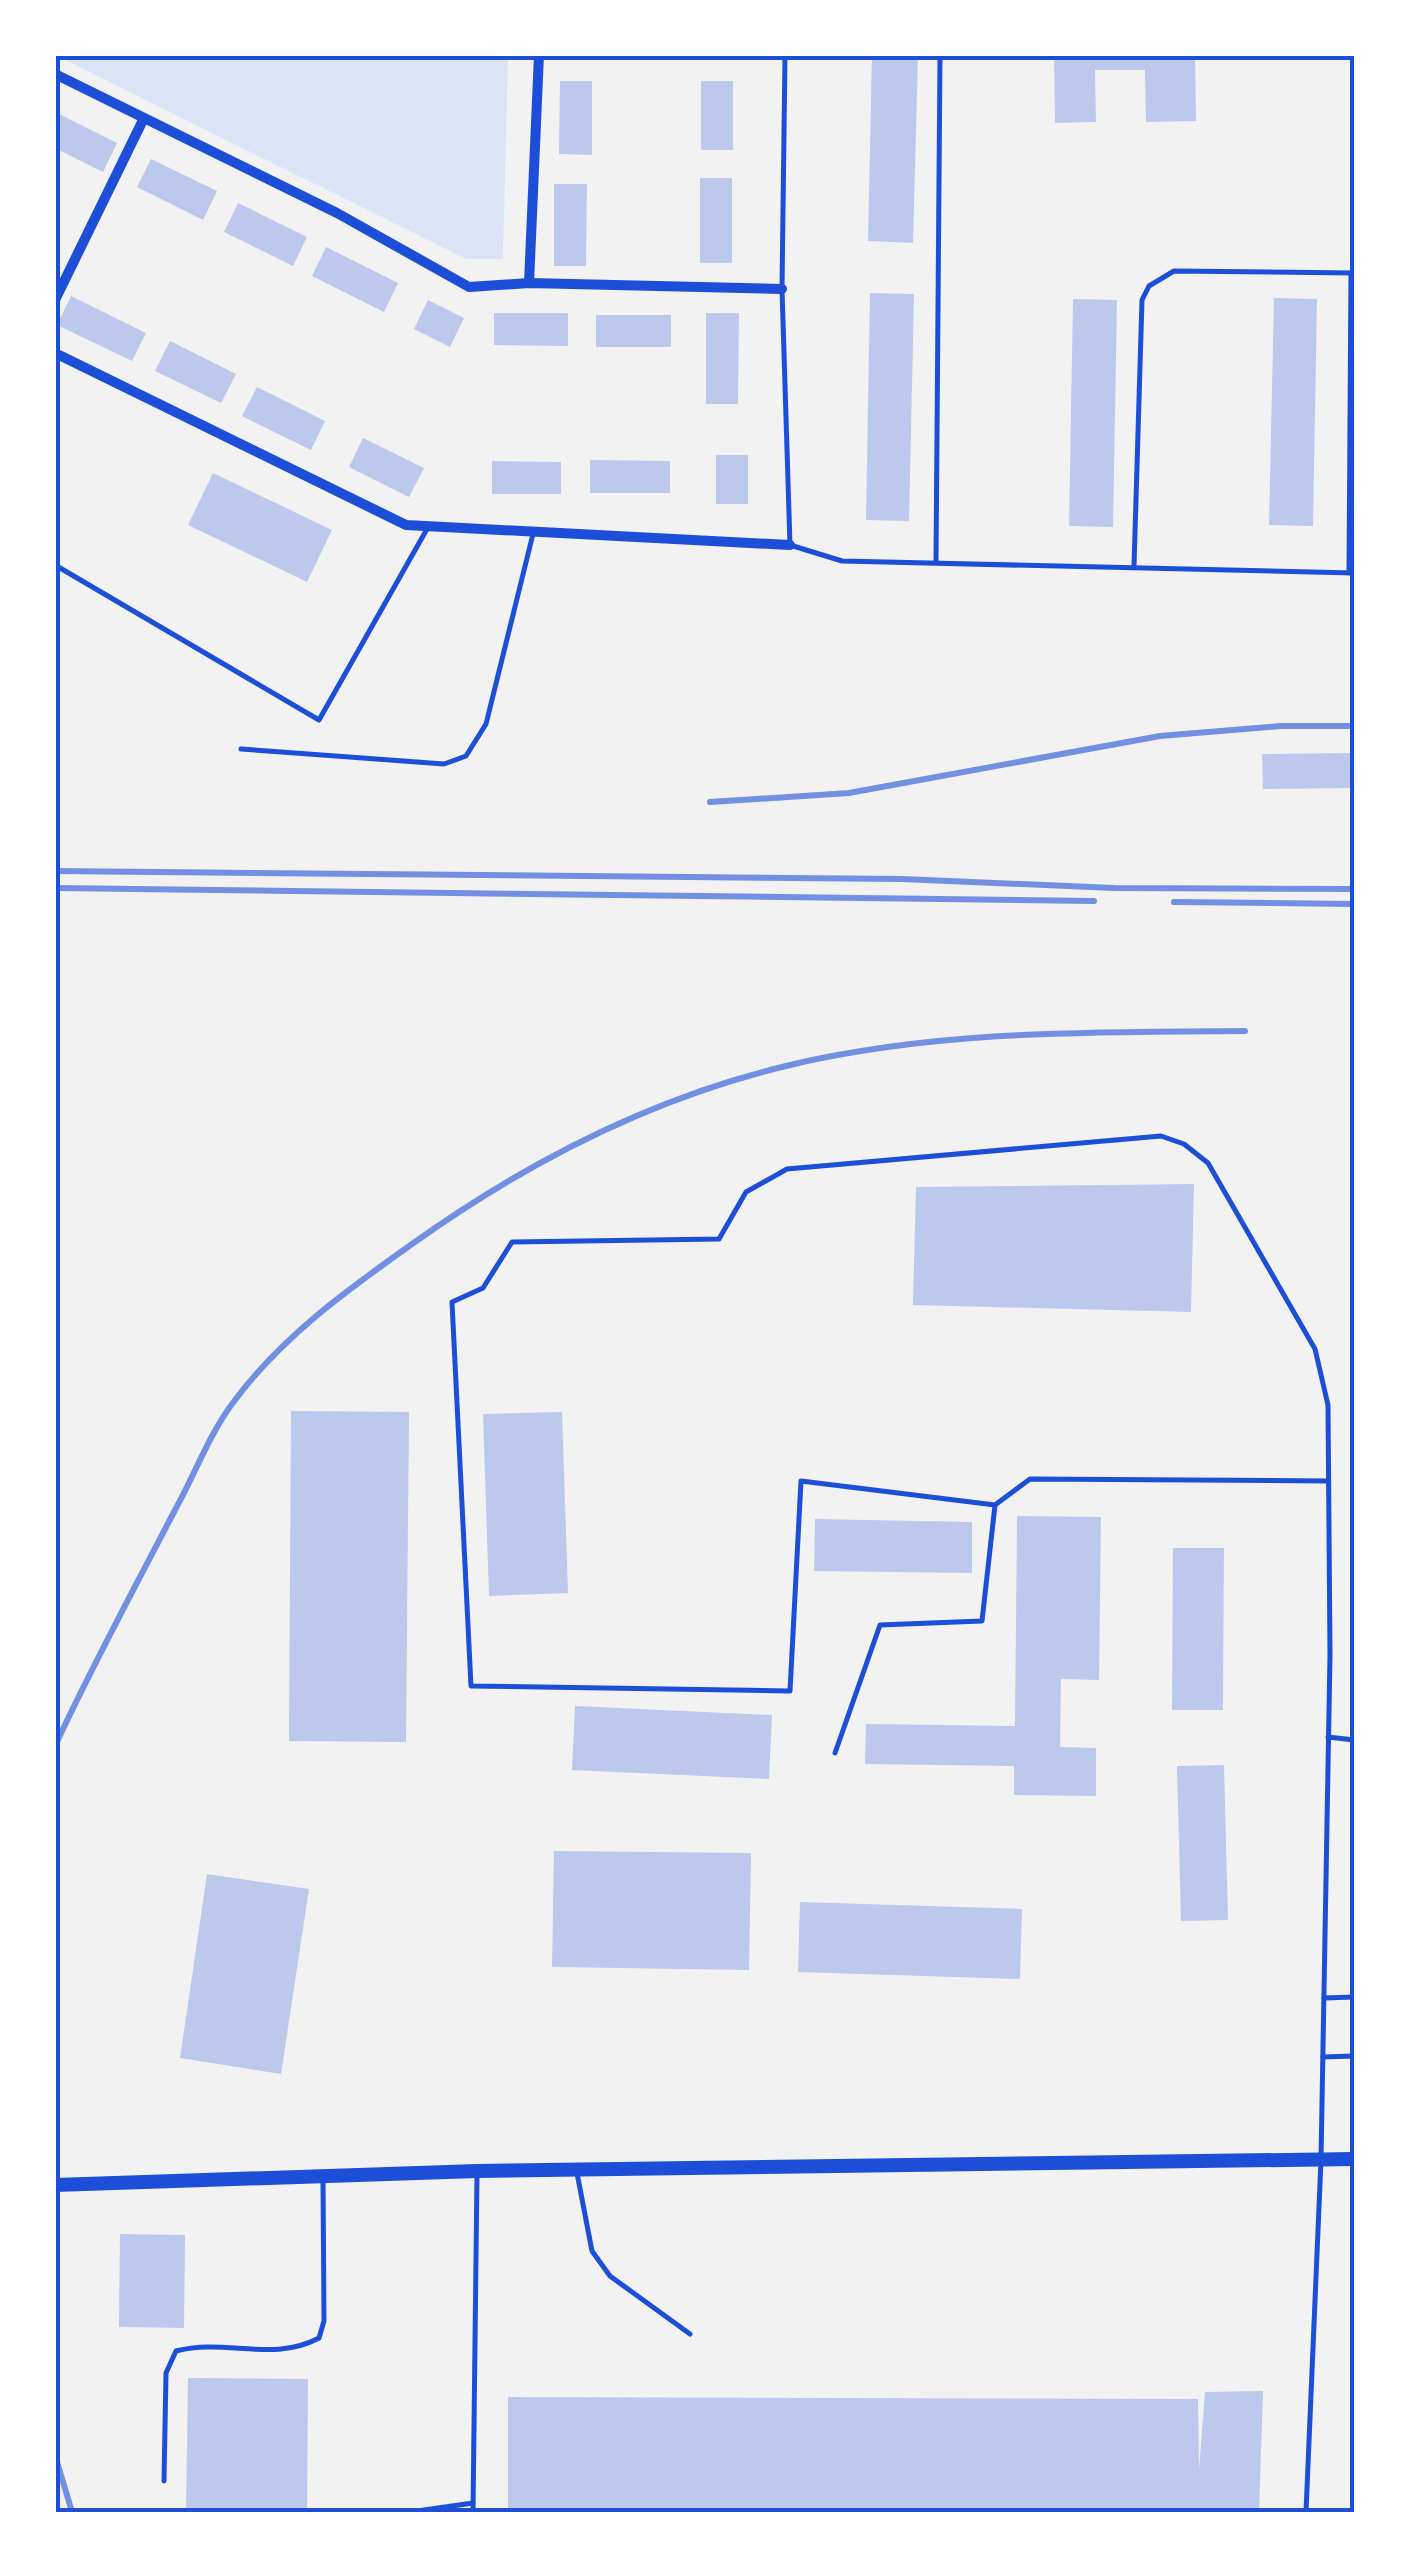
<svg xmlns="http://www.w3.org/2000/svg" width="1409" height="2567" font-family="Georgia,serif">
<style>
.green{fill:#dbe4f7}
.building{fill:#bdc9ec}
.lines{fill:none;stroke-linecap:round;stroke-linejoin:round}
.service{stroke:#1d4ed8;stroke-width:5}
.minor{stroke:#1d4ed8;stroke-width:10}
.secondary{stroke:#1d4ed8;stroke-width:14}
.rail{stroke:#7290e2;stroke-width:6}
.neatline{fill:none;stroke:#1d4ed8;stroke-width:4}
</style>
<rect width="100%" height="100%" fill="#f2f2f2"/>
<path class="green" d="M55,55H508L503,259H466Z"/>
<g class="building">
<path d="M872,55H918L913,243L868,241Z"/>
<path d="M1054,55H1195L1196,121L1146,122L1145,70H1095L1096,122L1055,123Z"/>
<path d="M560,81H592V155L559,154Z"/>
<rect x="701" y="81" width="32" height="69"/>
<path d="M55,112L117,143L103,172L55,148Z"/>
<path d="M151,159L217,191L203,220L137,187Z"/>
<rect x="700" y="178" width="32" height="85"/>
<path d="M554,184H587L586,266H554Z"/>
<path d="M238,203L307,237L293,266L224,232Z"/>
<path d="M326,247L398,283L384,312L312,276Z"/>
<path d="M870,293L914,294L909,521L866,520Z"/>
<path d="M71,296L146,333L132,361L57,325Z"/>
<path d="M1274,298L1317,299L1313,526L1269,525Z"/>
<path d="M1073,299L1117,300L1113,527L1069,526Z"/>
<path d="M428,300L464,318L450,347L414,329Z"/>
<path d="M494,313H568V346L494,345Z"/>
<path d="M706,313H739L738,404H706Z"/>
<rect x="596" y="315" width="75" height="32"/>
<path d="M170,341L236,374L221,403L155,371Z"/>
<path d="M257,387L325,421L311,450L242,416Z"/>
<path d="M363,438L424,468L409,497L349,467Z"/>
<rect x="716" y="455" width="32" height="49"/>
<path d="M590,460L670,461V493H590Z"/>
<path d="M492,461L561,462V494H492Z"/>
<path d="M213,473L332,530L307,582L188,525Z"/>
<path d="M1354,753V788L1263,789L1262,754Z"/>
<path d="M1194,1184L1191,1312L913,1305L916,1187Z"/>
<path d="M291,1411L409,1412L406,1742L289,1741Z"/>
<path d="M562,1412L568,1593L489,1596L483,1414Z"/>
<path d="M1017,1516L1101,1517L1099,1680L1061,1679L1060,1747L1096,1748V1796L1014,1795V1766L865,1764L866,1724L1015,1726Z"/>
<path d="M815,1519L972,1522V1573L814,1571Z"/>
<path d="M1173,1548H1224L1223,1710H1172Z"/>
<path d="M575,1706L772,1715L769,1779L572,1770Z"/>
<path d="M1224,1765L1228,1920L1181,1921L1177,1766Z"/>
<path d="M554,1851L751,1853L749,1970L552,1967Z"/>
<path d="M207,1874L309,1889L281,2074L180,2058Z"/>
<path d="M800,1902L1022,1909L1020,1979L798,1972Z"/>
<path d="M120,2234L185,2235L184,2328L119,2327Z"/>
<path d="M188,2378L308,2379L307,2512H186Z"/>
<path d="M1263,2391L1259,2512H508V2397L1198,2399L1199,2470L1205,2392Z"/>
</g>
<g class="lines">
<g class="service">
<path d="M785,55L782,289L790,545L842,561L1354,573"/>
<path d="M936,562L940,55"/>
<path d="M55,565L319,720L427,529"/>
<path d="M1134,566L1142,300L1149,286L1174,271L1354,273"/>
<path d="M1349,573L1351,273"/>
<path d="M241,749L444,764L466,756L486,724L533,534"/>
<path d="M995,1505L801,1481L790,1691L471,1686L452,1302L483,1288L512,1242L719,1239L746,1192L787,1169L1161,1136L1184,1144L1208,1163L1315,1349L1328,1405L1330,1655L1321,2160L1306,2512"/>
<path d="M1328,1737L1354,1740"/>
<path d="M835,1753L880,1625L982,1621L995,1505L1030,1479L1328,1481"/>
<path d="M1324,1998L1354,1997"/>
<path d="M1323,2057L1354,2056"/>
<path d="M577,2173L592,2251L610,2276L690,2334"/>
<path d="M164,2481L166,2373L176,2351C226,2338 272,2363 319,2338L324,2321L323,2179"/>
<path d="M410,2512L473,2503"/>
<path d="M473,2512L477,2174"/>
</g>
<g class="minor">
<path d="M55,74L337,213L469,287L529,283L782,289"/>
<path d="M529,283L539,55"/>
<path d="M55,300L144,118"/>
<path d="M55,353L406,525L790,545"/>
</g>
<path class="secondary" d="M55,2185L477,2171L1354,2159"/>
<g class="rail">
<path d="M710,802L849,793L1160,736L1281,726H1354"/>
<path d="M55,871L902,879L1114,888L1354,889"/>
<path d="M55,888L1094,901"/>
<path d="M1174,902L1354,904"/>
<path d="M55,1746C92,1666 134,1589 175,1510C194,1476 209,1435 232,1404C281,1337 346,1291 412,1244C524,1164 652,1098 786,1066C935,1030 1093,1032 1245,1031"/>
<path d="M55,2455L72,2512"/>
</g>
</g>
<rect width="1409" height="2567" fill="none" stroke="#ffffff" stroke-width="115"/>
<rect x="58" y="58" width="1294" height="2452" class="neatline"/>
</svg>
